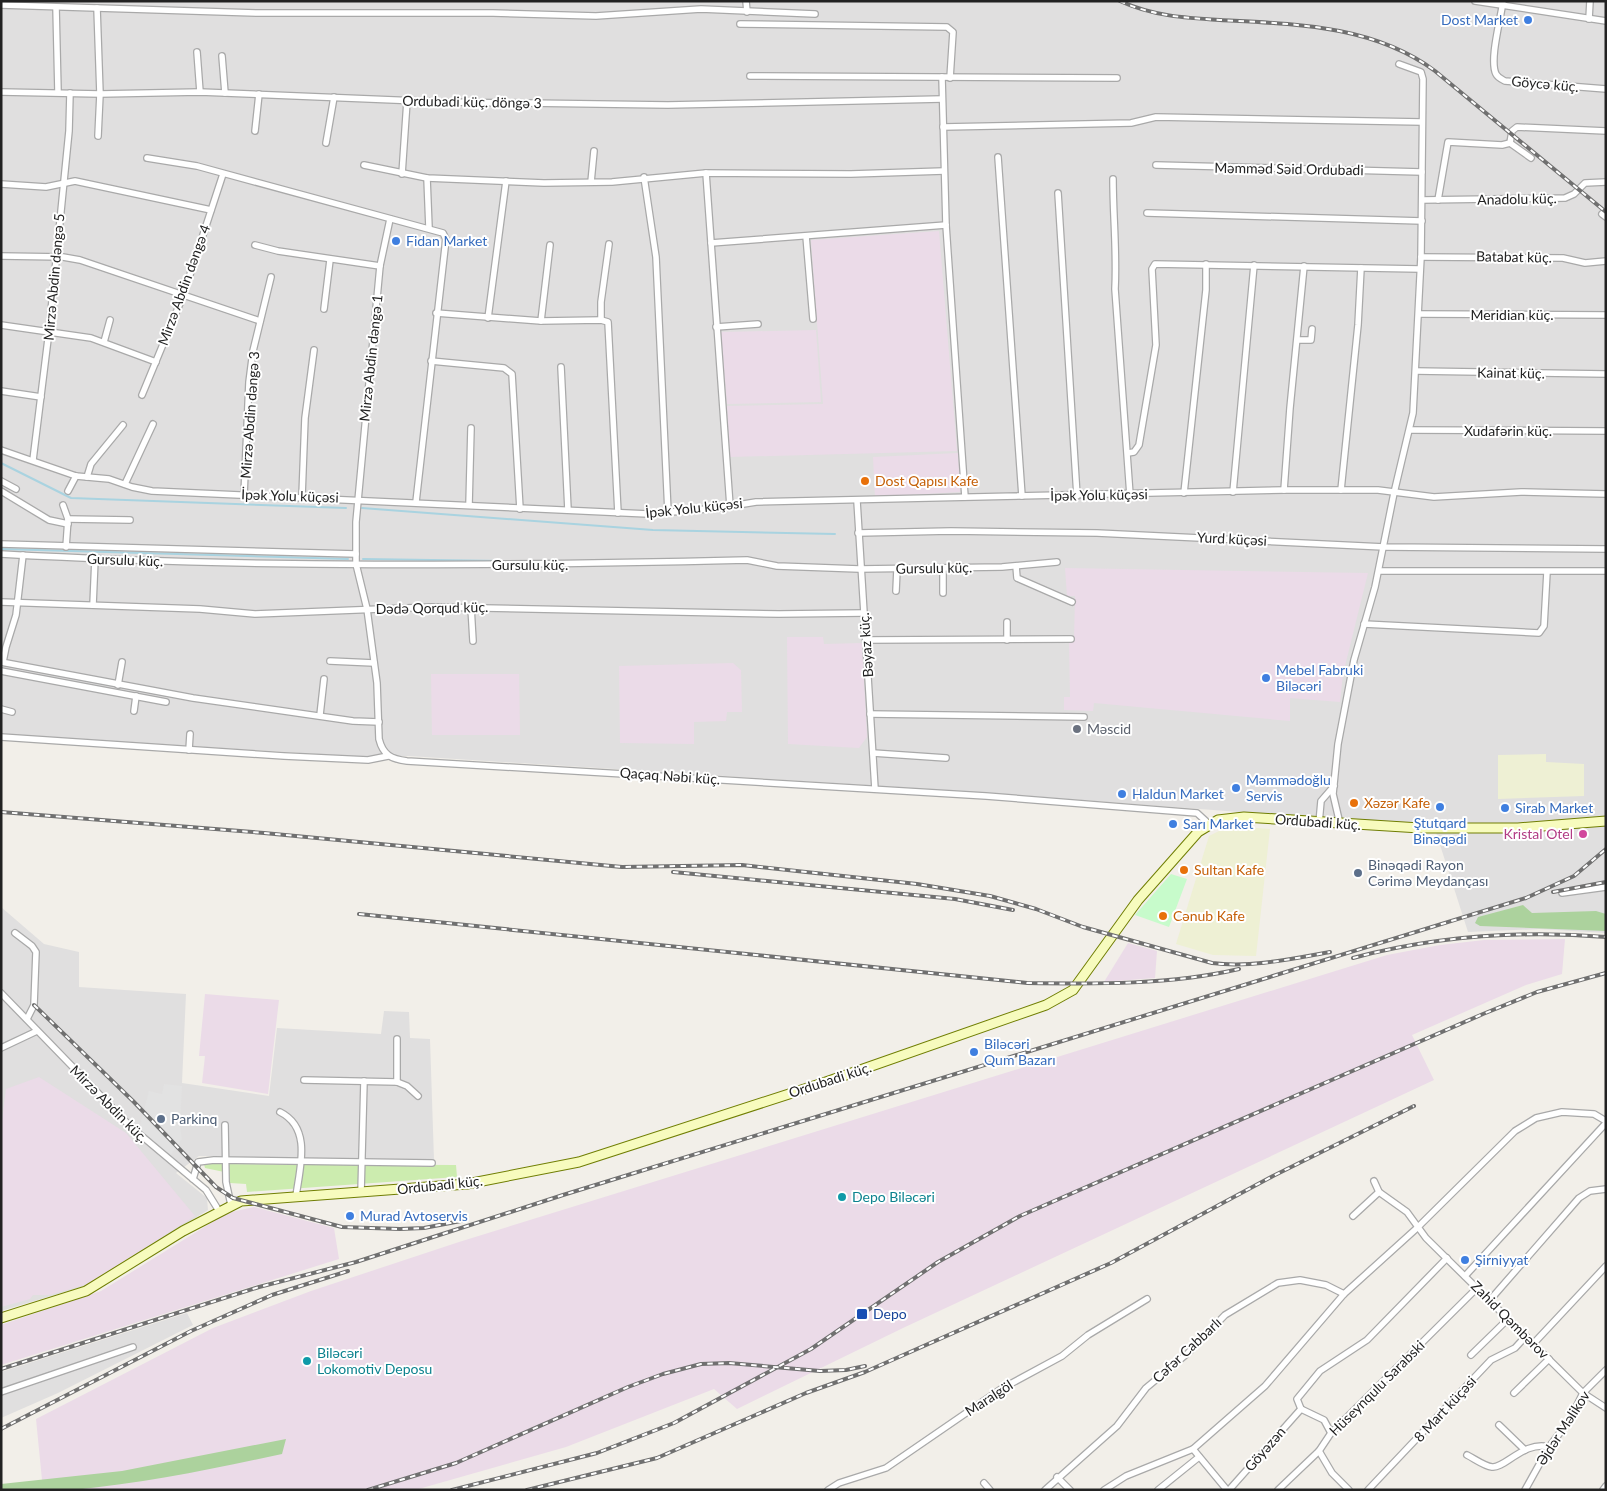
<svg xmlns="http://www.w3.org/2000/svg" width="1607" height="1491" font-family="Lato,sans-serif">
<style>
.residential{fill:#e0dfdf}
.industrial{fill:#ebdbe8}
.farmland{fill:#eef0d4}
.grass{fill:#ccecaf}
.forest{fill:#acd29d}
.park{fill:#c7fbcb}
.parking{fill:#e2e2e2}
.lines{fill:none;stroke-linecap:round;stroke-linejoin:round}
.stream{stroke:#a9d3e0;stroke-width:2}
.minor-casing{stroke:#a9a9a9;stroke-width:8}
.secondary-casing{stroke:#707e03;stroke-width:11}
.minor{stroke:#fff;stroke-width:5.5}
.secondary{stroke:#f7fbbe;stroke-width:9}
.rail-casing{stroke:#707070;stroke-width:4}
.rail{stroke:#fff;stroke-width:2;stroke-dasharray:5.5;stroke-linecap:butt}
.shop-dot{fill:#3f7fe0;stroke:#fff;stroke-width:2}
.food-dot{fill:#e8710a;stroke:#fff;stroke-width:2}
.worship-dot{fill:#6b7280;stroke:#fff;stroke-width:2}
.hotel-dot{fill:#d1479c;stroke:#fff;stroke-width:2}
.service-dot{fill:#5c6f8a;stroke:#fff;stroke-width:2}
.culture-dot{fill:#0f9aa8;stroke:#fff;stroke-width:2}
.transit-dot{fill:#1a4fb4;stroke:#fff;stroke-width:2}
.labels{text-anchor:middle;stroke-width:4;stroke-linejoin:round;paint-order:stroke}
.shop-label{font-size:14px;fill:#366cbe;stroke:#fff;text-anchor:start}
.street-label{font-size:14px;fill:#222;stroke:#fff}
.food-label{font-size:14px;fill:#c56008;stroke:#fff;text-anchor:start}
.worship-label{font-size:14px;fill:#5b616d;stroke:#fff;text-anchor:start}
.hotel-label{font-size:14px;fill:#b23c85;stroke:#fff;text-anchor:end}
.service-label{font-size:14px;fill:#4e5e75;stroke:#fff;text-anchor:start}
.culture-label{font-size:14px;fill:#0d838f;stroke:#fff;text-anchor:start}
.transit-label{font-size:14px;fill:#164399;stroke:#fff;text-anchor:start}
</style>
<rect width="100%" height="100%" fill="#f2efe9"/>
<g class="residential">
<path d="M1,1H1606V933L1539,929L1468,932L1433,823L1329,819L991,793L409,756L364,757L1,734Z"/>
<path d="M1,907L44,944L79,952V987L186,994L182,1083L269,1096L277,1028L381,1034L384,1011L409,1012L410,1038L430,1039L434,1160L199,1156L176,1173L207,1198L208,1210L88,1285L1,1311Z"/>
<path d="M187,1313L193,1325L58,1393L1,1418V1372Z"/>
</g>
<g class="industrial">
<path d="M939,231L957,451L730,457L727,406L823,404L811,240Z"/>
<path d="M816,330L821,402L727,404L721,332Z"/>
<path d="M958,453L960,492L875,497L873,457Z"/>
<path d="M1065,568L1368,573L1343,674L1340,702L1290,698V721L1094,703L1093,711L1064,710V697H1070L1069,642H1074L1075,596H1067Z"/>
<path d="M787,637H823L824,644L862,643L867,737L859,748L788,744Z"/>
<path d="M733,663L741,670L742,712H727L726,721L694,722V744L620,743L619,666Z"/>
<path d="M431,674H519L520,735H432Z"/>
<path d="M1565,939L1562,974L1526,985L1412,1035L1434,1080L903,1328L737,1409L714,1389L566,1447L415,1490H43L36,1419L213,1328L311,1291L459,1242L1387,955L1440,945L1484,940Z"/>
<path d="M1128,943L1157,951L1155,978L1104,982Z"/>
<path d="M205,994L279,1000L268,1094L202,1083L205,1056H199Z"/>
<path d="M39,1077L126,1133L195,1216L88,1284L49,1295H33L30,1299L1,1307V1128L6,1089Z"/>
<path d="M254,1207L334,1228L339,1259L1,1365V1325L101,1291L227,1213Z"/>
</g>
<g class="farmland">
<path d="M1546,754V762L1584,764V796L1498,799V755Z"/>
<path d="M1229,826L1270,829L1256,956L1213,955L1176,944L1209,836Z"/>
</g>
<path class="grass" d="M204,1164L456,1165L457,1177L247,1192L246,1184L230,1183L229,1173L205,1168Z"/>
<g class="forest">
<path d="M1523,905L1532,913L1596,911L1606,914V931L1480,926L1475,923L1478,917Z"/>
<path d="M286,1439L282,1454C213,1469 145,1483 74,1490C50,1491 25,1490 1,1490V1484L122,1471Z"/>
</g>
<path class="park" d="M1171,874L1187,879L1169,927L1135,915Z"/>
<path class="parking" d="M164,1084L182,1086L180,1124L182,1139L170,1156L139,1129L149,1091L162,1094Z"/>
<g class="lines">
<g class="stream">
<path d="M1,463L71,498L346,508"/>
<path d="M362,508L653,530L835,534"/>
<path d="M1,549L348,559"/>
<path d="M363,559L501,561"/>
</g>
<defs>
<g id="minor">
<path d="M746,1L747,12"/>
<path d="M1475,1L1606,21"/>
<path d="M1503,1C1501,18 1489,60 1496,74C1498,78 1501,79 1505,81L1606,89"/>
<path d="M1,5L257,13H493L596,16L701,9L815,14"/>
<path d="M56,7L58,92"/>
<path d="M97,8L100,94L98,136"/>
<path d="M1589,19L1590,1"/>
<path d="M740,24L947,27L953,32L950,78"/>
<path d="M197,52L200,92"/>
<path d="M222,56L225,93"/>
<path d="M750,76L1117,78"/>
<path d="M942,77L946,225L965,497"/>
<path d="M1,92L100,94L200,92L443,102L668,105L942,99"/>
<path d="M943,127L1131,123L1156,117L1422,122"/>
<path d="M255,131L259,94"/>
<path d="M326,143L334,97"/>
<path d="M1510,143L1512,131L1517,127L1606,131"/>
<path d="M1510,143L1531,158"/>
<path d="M998,157L1022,496"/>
<path d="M147,158L197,166L443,233L446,239L416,502"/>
<path d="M364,165L427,178L544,183L612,182L706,173L851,174L944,171"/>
<path d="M1156,165L1422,172"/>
<path d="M706,173L730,506"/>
<path d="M402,174L407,101"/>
<path d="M644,177L656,257L668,512"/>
<path d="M427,178L429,228"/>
<path d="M1113,179C1113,216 1117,252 1115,289L1130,495"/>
<path d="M591,182L594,151"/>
<path d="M1,184L46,187L75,181L211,210"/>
<path d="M1058,193L1077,496"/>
<path d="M1422,200L1565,198L1574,194L1585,183L1606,182"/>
<path d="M1438,200L1448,142L1502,145L1510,143"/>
<path d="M1147,213L1422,221"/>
<path d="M1602,214L1606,217"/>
<path d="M390,219L380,266L356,522V564L367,609L377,683L379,739C383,755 391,759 407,761L986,796L1197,813L1209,824"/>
<path d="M806,236L813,319"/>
<path d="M711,243L946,225"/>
<path d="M255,245L278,251L380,266"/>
<path d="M1,256L63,257L80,260L260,321"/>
<path d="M1421,257L1563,258L1585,263L1606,261"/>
<path d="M324,309L330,260"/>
<path d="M436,313L541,321L601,320L608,322L618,513"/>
<path d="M1419,314L1606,315"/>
<path d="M488,318L506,181"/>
<path d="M601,320V302L609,244"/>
<path d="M541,321L550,245"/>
<path d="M1,325L91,338L156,362"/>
<path d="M716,327L758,324"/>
<path d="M1298,340H1311L1312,329"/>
<path d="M104,342L110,320"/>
<path d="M431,361L504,368L512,374L520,509"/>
<path d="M561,367L568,510"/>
<path d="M1416,371L1606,374"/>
<path d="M1,391L41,397"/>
<path d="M142,395L183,296L223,174"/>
<path d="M1410,430L1606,431"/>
<path d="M1,450L76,476L109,479L132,487L152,491L648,514L719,508L756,502L1284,490H1378L1434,497L1521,492L1606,494"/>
<path d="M1128,453L1134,452L1139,445L1156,345L1152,269L1155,264L1420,269"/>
<path d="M33,460L49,331L69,131L70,93"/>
<path d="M87,477L91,464L123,425"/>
<path d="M1,481L16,489"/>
<path d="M125,484L153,424"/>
<path d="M1284,490L1290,408L1304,266"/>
<path d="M1341,490L1358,325L1361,268"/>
<path d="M1,491L49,520L68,524"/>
<path d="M68,491L76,476"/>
<path d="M1233,492L1254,265"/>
<path d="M1184,493L1206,290V264"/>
<path d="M244,495L249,382L253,351L271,277"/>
<path d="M302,496L305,418L314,350"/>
<path d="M857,501L875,789"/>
<path d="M63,505L68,519L66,547"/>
<path d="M469,505L471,428"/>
<path d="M68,519L130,520"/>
<path d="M858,533L951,531L1097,533L1384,547L1606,549"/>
<path d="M1,544L356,554"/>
<path d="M1,554C249,568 499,566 747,560L777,566L859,569L1002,567L1057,562"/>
<path d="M1016,566L1017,578L1072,602"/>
<path d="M1379,571H1606"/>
<path d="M896,591L897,569"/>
<path d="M943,593V568"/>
<path d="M1,602L200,609L255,614L431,607L779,614L864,613"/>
<path d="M93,605L95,559"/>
<path d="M471,607L473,641"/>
<path d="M1007,622V640"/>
<path d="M1364,624L1539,633L1544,626L1547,572"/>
<path d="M866,640L1071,639"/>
<path d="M330,661L374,663"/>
<path d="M1,662L193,698L353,721L379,722"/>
<path d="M3,662L6,647L16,615L23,555"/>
<path d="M1,671L166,702"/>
<path d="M118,685L122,662"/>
<path d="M1,709L12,712"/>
<path d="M134,711L136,696"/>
<path d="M870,714L1084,717"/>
<path d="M320,715L324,679"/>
<path d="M1,737L284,756L368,760L388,756"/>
<path d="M189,750L190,734"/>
<path d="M873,753L946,758"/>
<path d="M1319,823L1321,801L1334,786"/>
<path d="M1340,824L1333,794L1338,744L1354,660L1375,587L1394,493L1413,413L1421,257L1423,79L1421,72L1399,64"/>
<path d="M1562,893L1606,887"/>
<path d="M15,933L32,946L36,952L34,1005L27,1019"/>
<path d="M1,993L131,1127L206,1190L219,1211"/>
<path d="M397,1039V1082"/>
<path d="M1,1048L37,1031"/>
<path d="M304,1080L397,1082L407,1086L418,1096"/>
<path d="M280,1112C312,1128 300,1167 296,1196"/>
<path d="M225,1125L226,1182L231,1205"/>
<path d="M193,1179L198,1162L214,1160L432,1163"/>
<path d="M1374,1181L1379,1192L1407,1212L1426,1238L1583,1393L1606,1408"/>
<path d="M361,1192L364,1081"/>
<path d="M1353,1216L1379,1192"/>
<path d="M1465,1276L1606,1123"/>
<path d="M1490,1300L1579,1198L1590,1191L1606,1189"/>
<path d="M1534,1343L1606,1266"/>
<path d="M1471,1355L1508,1319"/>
<path d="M1,1392L133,1347"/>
<path d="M1514,1393L1549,1359"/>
<path d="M1301,1409L1297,1399L1320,1371L1367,1340L1447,1258"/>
<path d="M1301,1409L1324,1420L1331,1433"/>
<path d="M1499,1425L1525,1450"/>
<path d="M1193,1449L1227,1490"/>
<path d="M1319,1451L1332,1473L1349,1490"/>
<path d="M1467,1455C1475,1459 1484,1466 1492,1467C1504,1469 1525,1440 1549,1447"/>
<path d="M1057,1477L1070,1490"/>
<path d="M984,1483L990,1490"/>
<path d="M828,1490L839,1483L886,1468L1001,1389L1062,1356L1088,1335L1147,1299"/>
<path d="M1045,1490L1117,1426L1146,1388L1188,1353L1225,1315L1278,1283L1300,1280L1326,1285L1344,1294"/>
<path d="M1104,1490L1126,1476L1193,1449L1265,1386L1344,1294L1417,1228L1515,1131L1536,1118L1562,1112L1594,1114L1606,1121"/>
<path d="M1158,1490L1199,1457"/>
<path d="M1229,1490L1301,1409"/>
<path d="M1278,1490L1319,1451L1331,1433L1477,1288"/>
<path d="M1368,1490L1491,1360L1515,1348L1526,1336"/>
<path d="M1525,1490L1549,1447L1569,1421L1583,1393L1606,1370"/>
<path d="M1603,1490L1606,1486"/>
</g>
<path id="secondary" d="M1,1318L86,1291L183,1231L241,1201L467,1184L579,1162L823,1083L1046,1005L1073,990L1138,900L1198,832L1218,820L1244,817L1420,828H1518L1606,821"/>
</defs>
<use href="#minor" class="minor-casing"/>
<use href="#secondary" class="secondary-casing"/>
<use href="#minor" class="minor"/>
<use href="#secondary" class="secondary"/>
<defs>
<g id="rail">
<path d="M1120,1C1152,16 1186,18 1220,20C1295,24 1373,25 1435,71L1606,212"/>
<path d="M1,812L264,833L622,867L742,865L917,884L990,896L1036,909L1083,927L1212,963C1251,968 1291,959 1330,952"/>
<path d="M673,872L955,899L1013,910"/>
<path d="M1553,892L1606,882"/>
<path d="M359,914L1027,983C1098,984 1170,985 1239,969"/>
<path d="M1353,958C1436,936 1520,930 1606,937"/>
<path d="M34,1005L133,1101L216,1187L233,1198L342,1227L400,1229L424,1228L466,1220"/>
<path d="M1,1369L259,1287L356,1262L563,1195L1526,898L1574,876L1606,849"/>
<path d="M1,1429L191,1331L272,1295L348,1271"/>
<path d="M368,1490L456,1463L628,1387L663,1374L701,1364L729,1363L820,1371L846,1370L865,1366"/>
<path d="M452,1490L597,1453L674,1423L811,1349L938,1262L1020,1216L1483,1014L1537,992L1606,973"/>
<path d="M527,1490L657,1458L806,1393L865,1372L1111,1263L1273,1176L1414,1106"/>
</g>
</defs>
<use href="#rail" class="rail-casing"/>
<use href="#rail" class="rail"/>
</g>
<g class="shop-dot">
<circle cx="1528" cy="20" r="5"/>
<circle cx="396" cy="241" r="5"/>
<circle cx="1266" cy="678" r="5"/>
<circle cx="1236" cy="788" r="5"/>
<circle cx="1122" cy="794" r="5"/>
<circle cx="1440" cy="807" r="5"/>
<circle cx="1505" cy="808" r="5"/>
<circle cx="1173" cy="824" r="5"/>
<circle cx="974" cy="1052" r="5"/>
<circle cx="350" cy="1216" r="5"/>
<circle cx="1465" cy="1260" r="5"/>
</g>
<g class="food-dot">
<circle cx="865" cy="481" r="5"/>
<circle cx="1354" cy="803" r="5"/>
<circle cx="1184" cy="870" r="5"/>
<circle cx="1163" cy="916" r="5"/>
</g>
<circle class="worship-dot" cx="1077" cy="729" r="5"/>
<circle class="hotel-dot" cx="1583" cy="834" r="5"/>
<g class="service-dot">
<circle cx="1358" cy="873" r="5"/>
<circle cx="161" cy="1119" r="5"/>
</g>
<g class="culture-dot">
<circle cx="842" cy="1197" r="5"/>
<circle cx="307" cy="1361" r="5"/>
</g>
<rect class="transit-dot" x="856" y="1308" width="12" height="12" rx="2.5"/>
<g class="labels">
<g class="shop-label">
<text x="1518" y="25" text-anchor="end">Dost Market</text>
<text x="406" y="246">Fidan Market</text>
<text x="1276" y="675">Mebel Fabruki<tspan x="1276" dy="16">Biləcəri</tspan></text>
<text x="1246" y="785">Məmmədoğlu<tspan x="1246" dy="16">Servis</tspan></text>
<text x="1132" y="799">Haldun Market</text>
<text x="1515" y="813">Sirab Market</text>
<text x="1440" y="828" text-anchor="middle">Ştutqard<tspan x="1440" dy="16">Binəqədi</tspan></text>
<text x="1183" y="829">Sarı Market</text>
<text x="984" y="1049">Biləcəri<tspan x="984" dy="16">Qum Bazarı</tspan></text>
<text x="360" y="1221">Murad Avtoservis</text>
<text x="1475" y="1265">Şirniyyat</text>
</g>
<g class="street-label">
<text transform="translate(1545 84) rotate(5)" y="5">Göycə küç.</text>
<text transform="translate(472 102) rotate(1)" y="5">Ordubadi küç. döngə 3</text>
<text transform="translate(1289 169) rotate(1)" y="5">Məmməd Səid Ordubadi</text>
<text transform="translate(1517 199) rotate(-1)" y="5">Anadolu küç.</text>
<text transform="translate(1514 257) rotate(1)" y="5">Batabat küç.</text>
<text transform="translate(54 277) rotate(-85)" y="5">Mirzə Abdin dəngə 5</text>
<text transform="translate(184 285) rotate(-70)" y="5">Mirzə Abdin dəngə 4</text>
<text x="1512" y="320">Meridian küç.</text>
<text transform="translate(371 358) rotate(-84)" y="5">Mirzə Abdin dəngə 1</text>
<text transform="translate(1511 373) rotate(1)" y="5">Kainat küç.</text>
<text transform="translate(250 415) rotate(-86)" y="5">Mirzə Abdin dəngə 3</text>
<text x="1508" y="436">Xudafərin küç.</text>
<text transform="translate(1099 495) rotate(-1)" y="5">İpək Yolu küçəsi</text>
<text transform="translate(290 496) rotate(2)" y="5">İpək Yolu küçəsi</text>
<text transform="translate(694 508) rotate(-6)" y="5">İpək Yolu küçəsi</text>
<text transform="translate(1232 539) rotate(3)" y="5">Yurd küçəsi</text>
<text transform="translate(125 560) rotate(2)" y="5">Gursulu küç.</text>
<text x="530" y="570">Gursulu küç.</text>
<text transform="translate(934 568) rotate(-1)" y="5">Gursulu küç.</text>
<text transform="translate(432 608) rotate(-1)" y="5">Dədə Qorqud küç.</text>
<text transform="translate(866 645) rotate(-94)" y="5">Bəyaz küç.</text>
<text transform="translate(670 776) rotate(4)" y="5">Qaçaq Nəbi küç.</text>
<text transform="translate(1318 822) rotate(4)" y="5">Ordubadi küç.</text>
<text transform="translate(830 1080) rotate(-18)" y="5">Ordubadi küç.</text>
<text transform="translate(109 1104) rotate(45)" y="5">Mirzə Abdin küç.</text>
<text transform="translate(440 1185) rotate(-6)" y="5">Ordubadi küç.</text>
<text transform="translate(1510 1320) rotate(45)" y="5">Zahid Qəmbərov</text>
<text transform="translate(1187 1350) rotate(-43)" y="5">Cəfər Cabbarlı</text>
<text transform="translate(1377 1388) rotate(-45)" y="5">Hüseynqulu Sarabski</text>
<text transform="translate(989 1398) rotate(-33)" y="5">Maralgöl</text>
<text transform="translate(1445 1409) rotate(-47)" y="5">8 Mart küçəsi</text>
<text transform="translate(1563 1428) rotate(-57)" y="5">Əjdər Məlikov</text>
<text transform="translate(1265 1449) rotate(-49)" y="5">Göyəzən</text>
</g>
<g class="food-label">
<text x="875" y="486">Dost Qapısı Kafe</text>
<text x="1364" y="808">Xəzər Kafe</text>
<text x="1194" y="875">Sultan Kafe</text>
<text x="1173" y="921">Cənub Kafe</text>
</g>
<g class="worship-label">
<text x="1087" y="734">Məscid</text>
</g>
<g class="hotel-label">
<text x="1573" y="839">Kristal Otel</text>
</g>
<g class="service-label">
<text x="1368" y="870">Binəqədi Rayon<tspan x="1368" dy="16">Cərimə Meydançası</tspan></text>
<text x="171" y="1124">Parkinq</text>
</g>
<g class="culture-label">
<text x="852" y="1202">Depo Biləcəri</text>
<text x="317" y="1358">Biləcəri<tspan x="317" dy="16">Lokomotiv Deposu</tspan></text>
</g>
<g class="transit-label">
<text x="873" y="1319">Depo</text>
</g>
</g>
<rect width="1607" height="1491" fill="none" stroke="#222222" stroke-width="5"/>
</svg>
